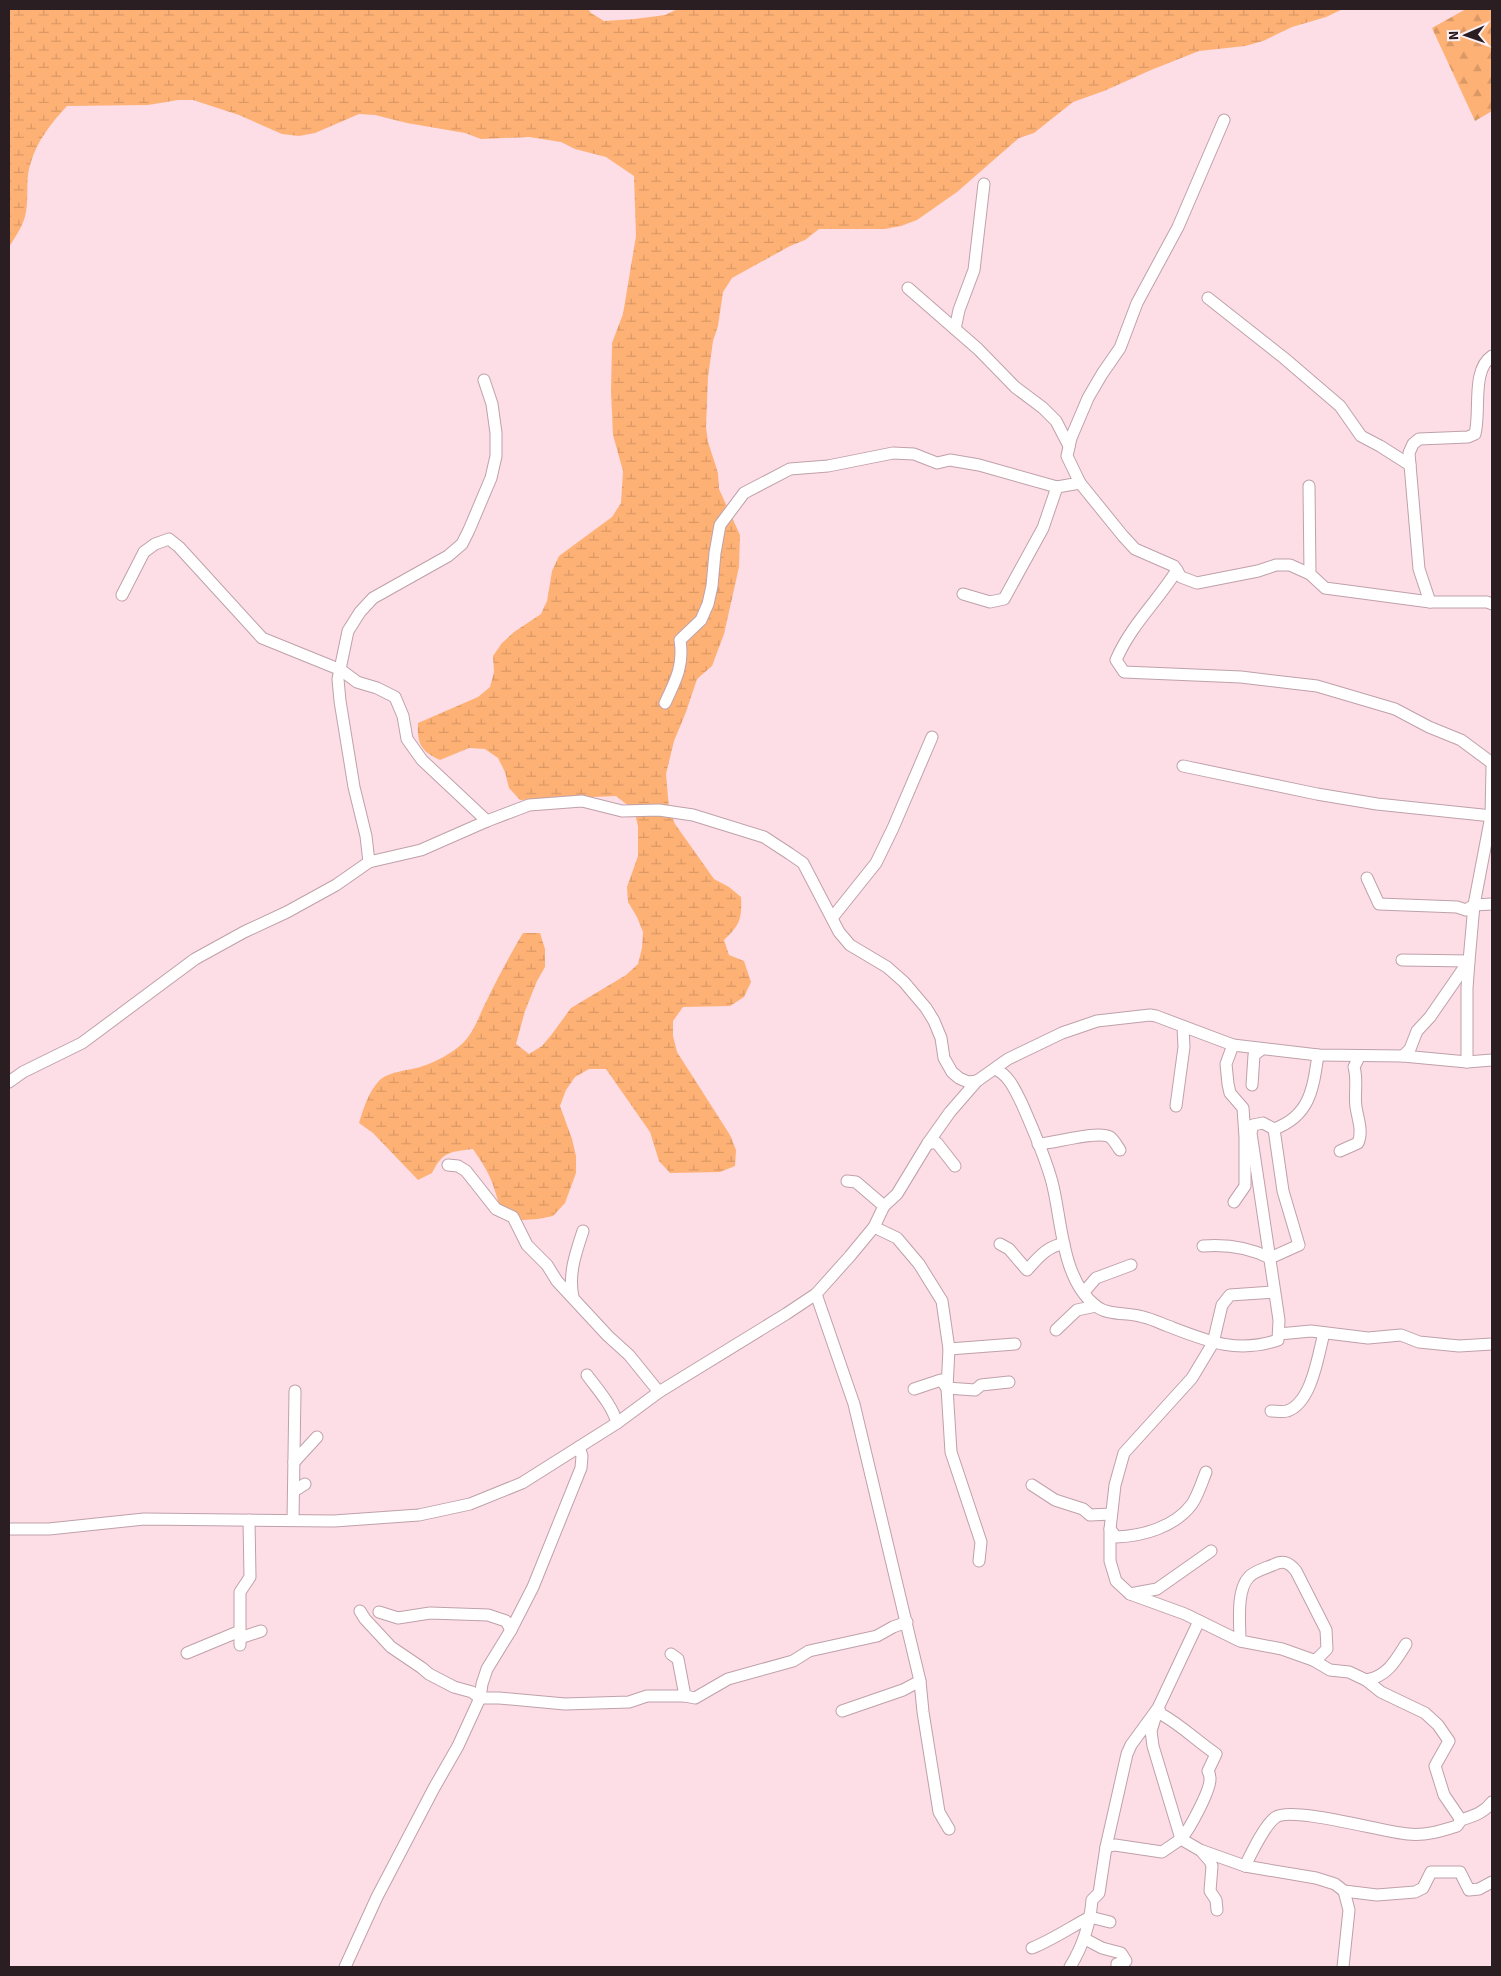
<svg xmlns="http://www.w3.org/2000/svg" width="1501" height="1976" font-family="'Source Sans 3',sans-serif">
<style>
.forest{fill:url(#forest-firs)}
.wetland{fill:url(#wetland-marsh)}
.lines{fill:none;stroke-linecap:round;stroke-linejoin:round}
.minor-casing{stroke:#bfa1aa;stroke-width:13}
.minor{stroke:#fff;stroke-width:11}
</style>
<defs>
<pattern id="forest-firs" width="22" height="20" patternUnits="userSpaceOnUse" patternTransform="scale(1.25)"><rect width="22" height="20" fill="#feb175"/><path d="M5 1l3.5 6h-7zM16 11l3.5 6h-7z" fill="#da9865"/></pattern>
<pattern id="wetland-marsh" width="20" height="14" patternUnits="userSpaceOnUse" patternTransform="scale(1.25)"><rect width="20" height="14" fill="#feb175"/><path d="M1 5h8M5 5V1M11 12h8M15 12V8" fill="none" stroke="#da9865"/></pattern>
</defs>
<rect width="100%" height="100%" fill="#fddde6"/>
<path class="forest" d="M1466,9H1492V111L1475,121L1432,28Z"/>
<path class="wetland" d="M9,9H588L591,13L604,21L635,19L665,15L678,9H1343L1326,17L1292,27L1263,41L1245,46L1199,51L1151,70L1104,91L1073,102L1034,133L1019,138L957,192L917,220L901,226L885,229H819L805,240L790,246L732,278L723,292L718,326L713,341L708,377L706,427L708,442L718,473L719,489L740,535L739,567L724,634L712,666L697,679L686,712L674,741L666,774L669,809L675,824L714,879L729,887L741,897C742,919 740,925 724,940L729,955L744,961L751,982L744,997L730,1006L683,1007L673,1021V1036L677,1052L730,1135L736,1150L735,1166L720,1172L670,1173L659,1161L650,1132L606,1069H589L575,1077L566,1090L560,1106L572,1139L576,1156V1173L565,1203L553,1216L538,1219L506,1221C500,1210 499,1203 495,1191C491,1176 482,1162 473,1149C450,1152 443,1151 432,1173L418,1180L373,1133L359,1123C363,1110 368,1093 378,1082C388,1071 407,1071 420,1067C436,1062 451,1054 463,1043C475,1031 479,1015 487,1000C498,977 510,955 523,933H540L545,949V967L537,981L525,1011L516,1044L529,1054L542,1046L552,1034L571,1008L626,975L638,964L642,948L643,932L637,917L628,902L627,887L638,856V826L634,810L616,796L520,800L509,788L505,772L498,758L485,749L469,748L440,760C421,751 417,744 418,723L478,697L490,687L494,672L493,656L502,643L514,632L541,614L547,601L552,571L559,556L612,517L621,503L623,471L613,435L611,392L612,343L623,314L636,236L634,176L606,157L575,149L561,142L529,137L481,139L465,133L407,123L375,115L359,114L315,133L299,136L282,134L239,115L193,100H178L148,105L67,106C52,122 37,141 31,162C25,178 29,195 26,212C24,225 15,237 9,247Z"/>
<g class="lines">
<defs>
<g id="minor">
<path d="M1224,120L1178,227L1137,303L1120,348L1102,374L1088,398L1071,438L1067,456L1080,483L1123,536L1135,549L1174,566L1181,577L1197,583L1258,571L1276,565H1290L1310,574"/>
<path d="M908,288L978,349L1015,387L1043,408L1056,421L1069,446"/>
<path d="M1208,298L1284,358L1340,406L1361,436L1380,446L1410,465"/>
<path d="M955,329L959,310L974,270L984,184"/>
<path d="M1309,486L1310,574L1325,588L1430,602H1487L1492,604"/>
<path d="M1177,570C1157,602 1131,625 1116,660L1124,672L1241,677L1317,686L1395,709L1429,727L1461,740L1492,763"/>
<path d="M963,594L990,602L1004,599L1043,528L1057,487"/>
<path d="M122,595L144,552L155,544L169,539L179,547L262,638L341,670L357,682L377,688L395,697L403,716L407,739L422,760L487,821"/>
<path d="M1430,602L1419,569L1409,453L1413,444L1419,439L1468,437L1475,434C1481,411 1471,370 1492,356"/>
<path d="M665,703C676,680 684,665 680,640L701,620L708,604L712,586L715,553L720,525L744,493L790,469L828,466L893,453L914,454L937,463L950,460L979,465L1057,487L1080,483"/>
<path d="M1183,766L1317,794L1377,804L1492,816"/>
<path d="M369,862L366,836L354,787L340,701L338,679L348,631L360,612L373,598L448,556L462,544L469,530L491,478L496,456V433L492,404L484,380"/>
<path d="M1367,878L1379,904L1457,907L1466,910L1474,905L1492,904"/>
<path d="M832,918L876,863L893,828L932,737"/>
<path d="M1402,960L1469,961"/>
<path d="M1233,1045L1226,1064L1228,1084L1230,1093L1243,1108L1245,1137V1186L1234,1202"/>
<path d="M1403,1056L1410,1049L1417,1031L1430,1017L1468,962"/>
<path d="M1467,1062V988L1469,961L1474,905L1491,816L1492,767"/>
<path d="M995,1069C1009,1075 1015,1090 1022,1104C1033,1129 1045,1156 1052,1182C1062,1220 1061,1279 1096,1306C1108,1316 1129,1312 1143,1317C1152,1319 1160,1323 1168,1326C1207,1341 1237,1354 1278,1340L1279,1320L1251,1133L1253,1125L1263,1123L1274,1129C1310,1116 1313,1089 1318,1055"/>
<path d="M9,1082L23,1072L82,1043L195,959L244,932L287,912L336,885L369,862L421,850L487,821L529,805L582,801L622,811L659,810L693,815L764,837L790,854L803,863L839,932L850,945L887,967L904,982L926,1008L934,1021L941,1038L944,1058L952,1072L959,1078L968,1082L977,1081"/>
<path d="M1252,1085L1254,1055L1262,1049"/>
<path d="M1176,1106L1184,1047L1183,1027"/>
<path d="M928,1143H937L955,1166"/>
<path d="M1038,1144C1056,1143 1097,1130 1110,1137C1114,1140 1117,1146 1120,1150"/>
<path d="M1340,1151L1358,1143C1363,1131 1358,1120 1356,1107C1354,1094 1358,1080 1354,1067L1359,1057"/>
<path d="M448,1165L458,1166L466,1171L496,1209L513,1217L527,1245L547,1265L557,1281L608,1336L629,1355L659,1392"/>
<path d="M847,1181L856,1182L884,1206"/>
<path d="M874,1227L897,1238L919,1264L942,1301L949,1349L947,1388L951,1452L981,1542L979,1561"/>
<path d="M1000,1244L1009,1249L1027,1270C1037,1259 1048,1245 1064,1244"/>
<path d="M1203,1246C1227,1244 1248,1247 1270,1258L1299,1245L1283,1191L1274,1129"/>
<path d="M1084,1292L1096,1278L1131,1265"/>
<path d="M816,1294L854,1404L920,1681L903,1690L842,1711"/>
<path d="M573,1297C568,1274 576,1252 583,1231"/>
<path d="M1056,1330L1077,1310L1096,1306"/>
<path d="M1279,1334L1311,1331L1368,1338L1401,1335L1419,1342L1459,1346L1492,1344"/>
<path d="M949,1349L1015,1344"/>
<path d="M587,1375C598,1390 612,1405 617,1423"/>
<path d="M914,1389L941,1380L947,1388L975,1390L981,1385L1009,1382"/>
<path d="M1271,1411C1276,1411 1282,1412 1287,1411C1312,1403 1318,1355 1324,1333"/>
<path d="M294,1462L317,1437"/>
<path d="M1032,1485L1055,1500L1083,1509L1090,1515L1111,1514"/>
<path d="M294,1491L305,1484"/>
<path d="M293,1520L295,1391"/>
<path d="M9,1529H49L144,1519L334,1521L419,1515L470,1504L522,1483L617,1423L659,1392L786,1314L816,1294L850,1256L874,1227L884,1206L897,1194L928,1143L950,1112L977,1081L1008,1059L1062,1033L1097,1021L1150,1015L1156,1016L1233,1045L1318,1055L1403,1056L1467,1062L1492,1060"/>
<path d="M1110,1529L1116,1537C1143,1536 1175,1527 1192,1504C1198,1495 1202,1482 1206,1472"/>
<path d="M1130,1594L1157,1589L1211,1551"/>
<path d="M360,1611L365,1619L391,1647L422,1668L429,1674L454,1687L472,1692L480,1698H499L565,1704L629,1702L647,1696H685"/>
<path d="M379,1612L398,1618L430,1613L488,1615L506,1621L511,1630"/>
<path d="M240,1638L261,1631"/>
<path d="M1240,1641C1240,1624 1236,1590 1249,1577C1254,1571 1266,1568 1273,1565C1283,1560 1289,1562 1296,1571L1326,1630L1327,1649L1318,1658L1313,1660L1282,1649L1240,1641L1185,1614L1130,1594L1116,1581L1110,1561V1529L1115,1485L1124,1453L1192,1378L1213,1343L1222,1305L1230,1295L1274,1292"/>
<path d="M240,1645V1592L250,1577L249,1520"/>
<path d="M187,1653L240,1631"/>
<path d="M671,1654L678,1659L685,1696L695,1698L728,1679L793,1661L809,1651L877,1636L893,1627L907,1622"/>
<path d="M1313,1660L1330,1670L1349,1672L1366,1680L1381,1692L1425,1713L1438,1725L1449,1741L1435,1766L1444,1795L1461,1820C1473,1816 1484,1813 1492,1802"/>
<path d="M1366,1680C1387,1677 1396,1660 1406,1644"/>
<path d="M920,1681L923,1712L939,1812L949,1829"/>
<path d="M1106,1847L1115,1845L1162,1852L1181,1839L1200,1850L1245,1866L1316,1878L1335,1884L1344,1891L1377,1895L1415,1892L1423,1888L1431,1872H1460L1469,1890L1479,1889L1492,1882"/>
<path d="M1202,1852L1210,1861L1212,1866L1210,1891L1216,1900L1217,1910"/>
<path d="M1245,1866C1251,1854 1265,1824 1276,1817C1292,1806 1383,1832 1408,1834C1425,1836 1441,1831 1457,1826L1461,1820"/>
<path d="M1085,1939L1102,1948L1121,1953L1126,1961L1117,1964V1967"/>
<path d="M1032,1948C1052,1940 1071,1927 1090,1917L1110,1922"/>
<path d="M345,1967L377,1897L434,1788L458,1746L480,1698L482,1684L487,1669L511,1630L533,1587L581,1468L582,1456L579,1447"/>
<path d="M1070,1967C1083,1946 1090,1925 1092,1900L1099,1893L1106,1847L1127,1754L1131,1745L1158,1708L1161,1714C1181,1725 1197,1741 1216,1754L1208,1771C1209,1773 1210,1776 1210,1778C1211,1790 1189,1830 1181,1839L1153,1746L1151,1731L1158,1708L1199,1621"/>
<path d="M1343,1967L1349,1910L1344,1891"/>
</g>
</defs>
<use href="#minor" class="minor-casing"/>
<use href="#minor" class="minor"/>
</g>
<rect width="1501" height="1976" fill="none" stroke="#2a1e22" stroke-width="20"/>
<g transform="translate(1466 35) rotate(268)" stroke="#fdf0f4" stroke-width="4" paint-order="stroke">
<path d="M0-4L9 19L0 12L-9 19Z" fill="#2a1e22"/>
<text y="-8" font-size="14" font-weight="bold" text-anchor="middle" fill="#2a1e22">N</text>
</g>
</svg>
